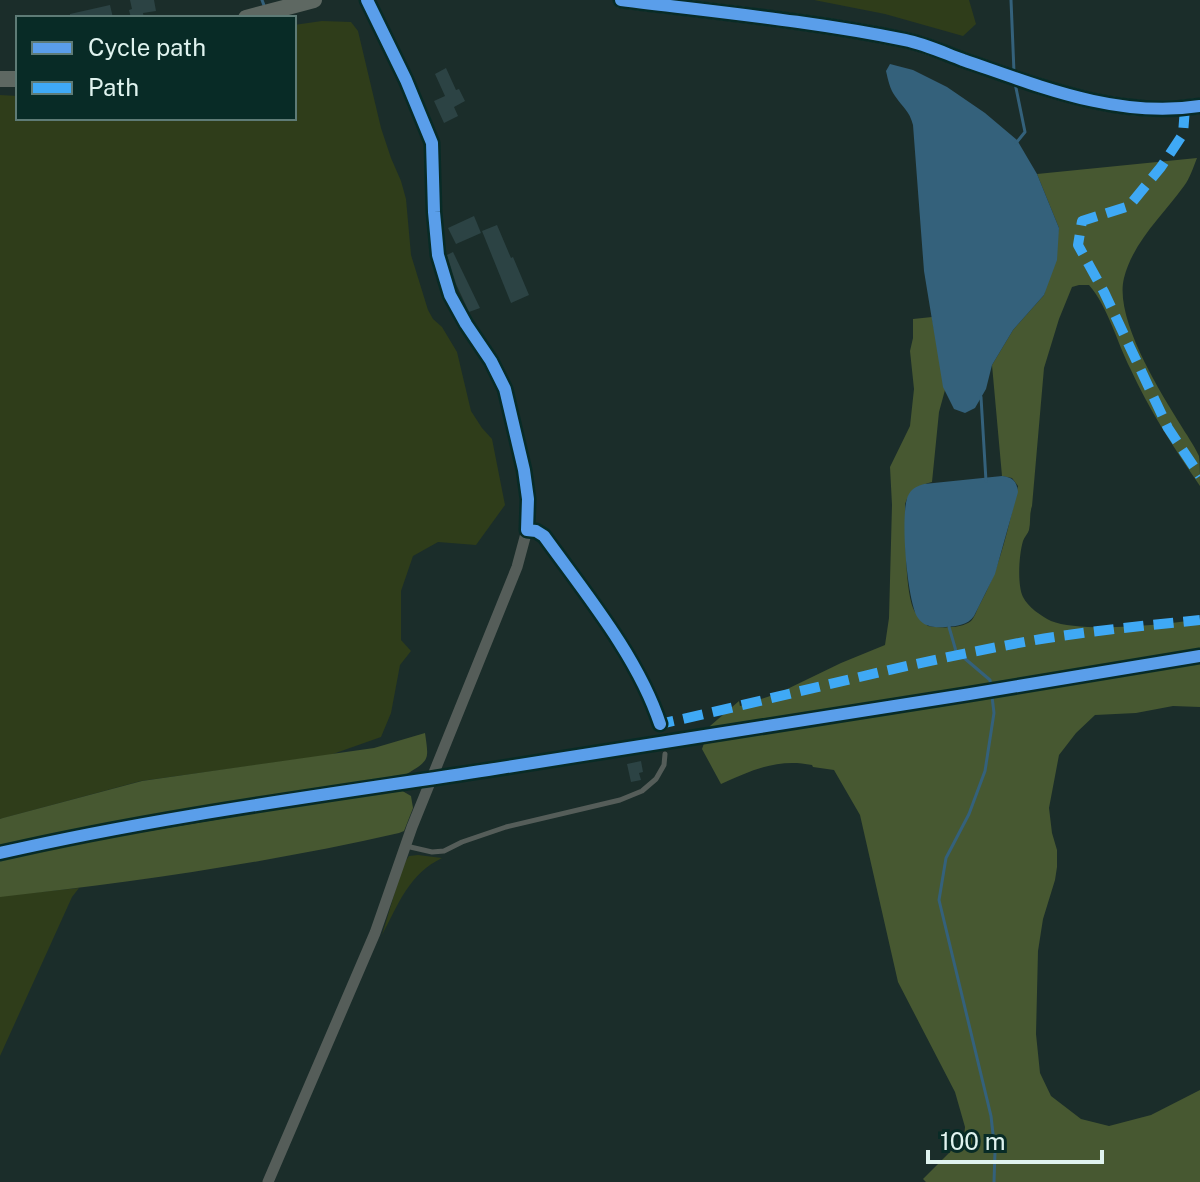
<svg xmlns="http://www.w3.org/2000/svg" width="1200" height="1182" font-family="'Public Sans',sans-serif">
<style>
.green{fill:#2f3d1a}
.forest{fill:#475831}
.water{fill:#34617b}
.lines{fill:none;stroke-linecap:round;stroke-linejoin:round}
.stream{stroke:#34617b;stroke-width:3}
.building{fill:#2c4344}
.lane{stroke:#555d59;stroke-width:5}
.street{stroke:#555d59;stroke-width:11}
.secondary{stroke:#5e6862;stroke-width:16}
.quiet{stroke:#3fa9f5;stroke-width:10;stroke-dasharray:20 10;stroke-linecap:butt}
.cycleway-casing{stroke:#082b26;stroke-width:17}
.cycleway{stroke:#5a9eea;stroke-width:12}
</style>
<rect width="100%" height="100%" fill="#1b2d2a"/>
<g class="green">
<path d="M814,0H969L976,24L963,36L885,14Z"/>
<path d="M322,21L351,22L358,31L381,128L391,158L401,181L406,199L411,255L428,310L433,319L442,327L457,352L471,411L482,428L492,439L505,505L476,545L438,542L413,556L401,591V640L411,651L400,665L391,713L381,737L330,755L141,781L0,819V95L18,96V118H294V25Z"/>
<path d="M418,855L442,858C409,874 399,903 382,935L403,865L409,856Z"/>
<path d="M79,888L72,897L0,1056V896Z"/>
</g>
<g class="forest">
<path d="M1197,158C1193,168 1190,178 1184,186C1163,215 1133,242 1124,278C1114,318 1159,390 1180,424C1186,434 1194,445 1199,456C1200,464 1200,477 1200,486C1174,448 1149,410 1130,368C1117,342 1108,307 1089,285H1079L1072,287L1059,319L1044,368L1032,506C1029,514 1031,522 1029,530C1028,534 1024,537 1023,541C1019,554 1017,585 1023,597C1028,607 1041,616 1051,621C1081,633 1167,625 1200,619V707L1173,706L1136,713L1095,715L1076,733L1059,755L1049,808L1052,833L1057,850V867L1055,880L1043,919L1038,951L1036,1034L1040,1073L1051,1096L1081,1119L1109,1126L1151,1115L1200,1090V1182H926L923,1179L964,1138L965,1127L955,1092L898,982L860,815L834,770L813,767L812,765C778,758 752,770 721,784L702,749L710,726L739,701L740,706L779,693L841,663L885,645L889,618L892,505L890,467L910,426L914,389L910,351L913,338V319L932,317L945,390L939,412L932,482C919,485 909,491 905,504C906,528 904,594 915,612C918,617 924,622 928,626C940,628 961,629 971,621C975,617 977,609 980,604C1001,566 1008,528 1018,486L1012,478L1002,476L992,365L1013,330L1044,295L1059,228L1037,174Z"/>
<path d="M425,733C429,761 430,760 405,775L0,847V819L3,818L142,781L374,748Z"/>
<path d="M399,789L411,796L413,808L404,831L399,833C268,863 134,882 0,897V856L26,850L149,831Z"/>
</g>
<g class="water">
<path d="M890,64L913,70L947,87L985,113L1017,140L1037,174L1059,228L1057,260L1044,295L1013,330L992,365L986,389L975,408L965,413L954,409L943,387L924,271L913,125C909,110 903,108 895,96C890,89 888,80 886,71Z"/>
<path d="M1002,476C1012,477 1017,481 1018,492L995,574L974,616C968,625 957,626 946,627C935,628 924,627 918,618C907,603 899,508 909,494C912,488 918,486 924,484Z"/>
</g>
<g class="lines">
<g class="stream">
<path d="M262,0L265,8"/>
<path d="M1011,0L1014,72"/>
<path d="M1015,83L1025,132L1016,143"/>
<path d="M981,397L986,481"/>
<path d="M950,623L949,627L956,651L990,680L994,713L985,771L969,814L946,858L939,900L991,1116L995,1152L994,1182"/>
</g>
</g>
<g class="building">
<path d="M130,0H154L156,11L143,13L144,18H131L129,10L132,9Z"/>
<path d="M110,5L113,18H70V14Z"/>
<path d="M446,68L456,90L459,89L465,101L454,107L458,116L444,123L434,101L445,96L435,74Z"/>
<path d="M474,216L481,233L456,244L448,228Z"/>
<path d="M497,225L511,258L513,257L529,295L511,303L482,231Z"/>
<path d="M453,252L480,308L469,312L456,284L447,255Z"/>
<path d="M641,761L643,772L639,773L641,780L631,782L627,764Z"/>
</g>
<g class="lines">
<g class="lane">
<path d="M528,530L536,531L544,536C585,593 638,657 660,724"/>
<path d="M406,846L432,852L444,851L462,842L506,827L620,800L642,791L656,779L664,765L665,754"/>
</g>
<path class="street" d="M268,1182L375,933L412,827L517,567L527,530L528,499L524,470L505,389L491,361L466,324L450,295L438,255L434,212L432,143L406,80L367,0"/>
<g class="secondary">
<path d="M621,0C716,12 812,21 905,40C925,44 944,53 963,60C1039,86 1118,119 1200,106"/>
<path d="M246,18L314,0"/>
<path d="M0,79H18"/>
</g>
<g class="quiet">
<path d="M1185,108L1183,134L1161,167L1129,206L1082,221L1078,245L1104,292L1168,428L1200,476"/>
<path d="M661,730L660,724C783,697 905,663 1030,641C1086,631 1143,626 1200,620"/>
</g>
<defs>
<g id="cycleway">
<path d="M367,0L406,80L432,143L434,212L438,255L450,295L466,324L491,361L505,389L524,470L528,499L527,530L536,531L544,536C585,593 638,657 660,724"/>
<path d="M621,0C716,12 812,21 905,40C925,44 944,53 963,60C1039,86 1118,119 1200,106"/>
<path d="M0,853C161,816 325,795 488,770C726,733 963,696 1200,656"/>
</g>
</defs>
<use href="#cycleway" class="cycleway-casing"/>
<use href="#cycleway" class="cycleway"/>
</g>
<rect x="16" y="16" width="280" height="104" fill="#082b26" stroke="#5e7b76" stroke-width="2"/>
<rect x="32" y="42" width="40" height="12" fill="#5a9eea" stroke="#5e7b76" stroke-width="2"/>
<text x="88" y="56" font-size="24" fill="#e0f3ef">Cycle path</text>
<rect x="32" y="82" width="40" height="12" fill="#3fa9f5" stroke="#5e7b76" stroke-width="2"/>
<text x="88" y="96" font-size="24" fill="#e0f3ef">Path</text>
<path d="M928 1150v12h174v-12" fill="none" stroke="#e0f3ef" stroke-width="4"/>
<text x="940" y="1150" font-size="24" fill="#e0f3ef" stroke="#082b26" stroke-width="6" paint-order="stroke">100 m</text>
</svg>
